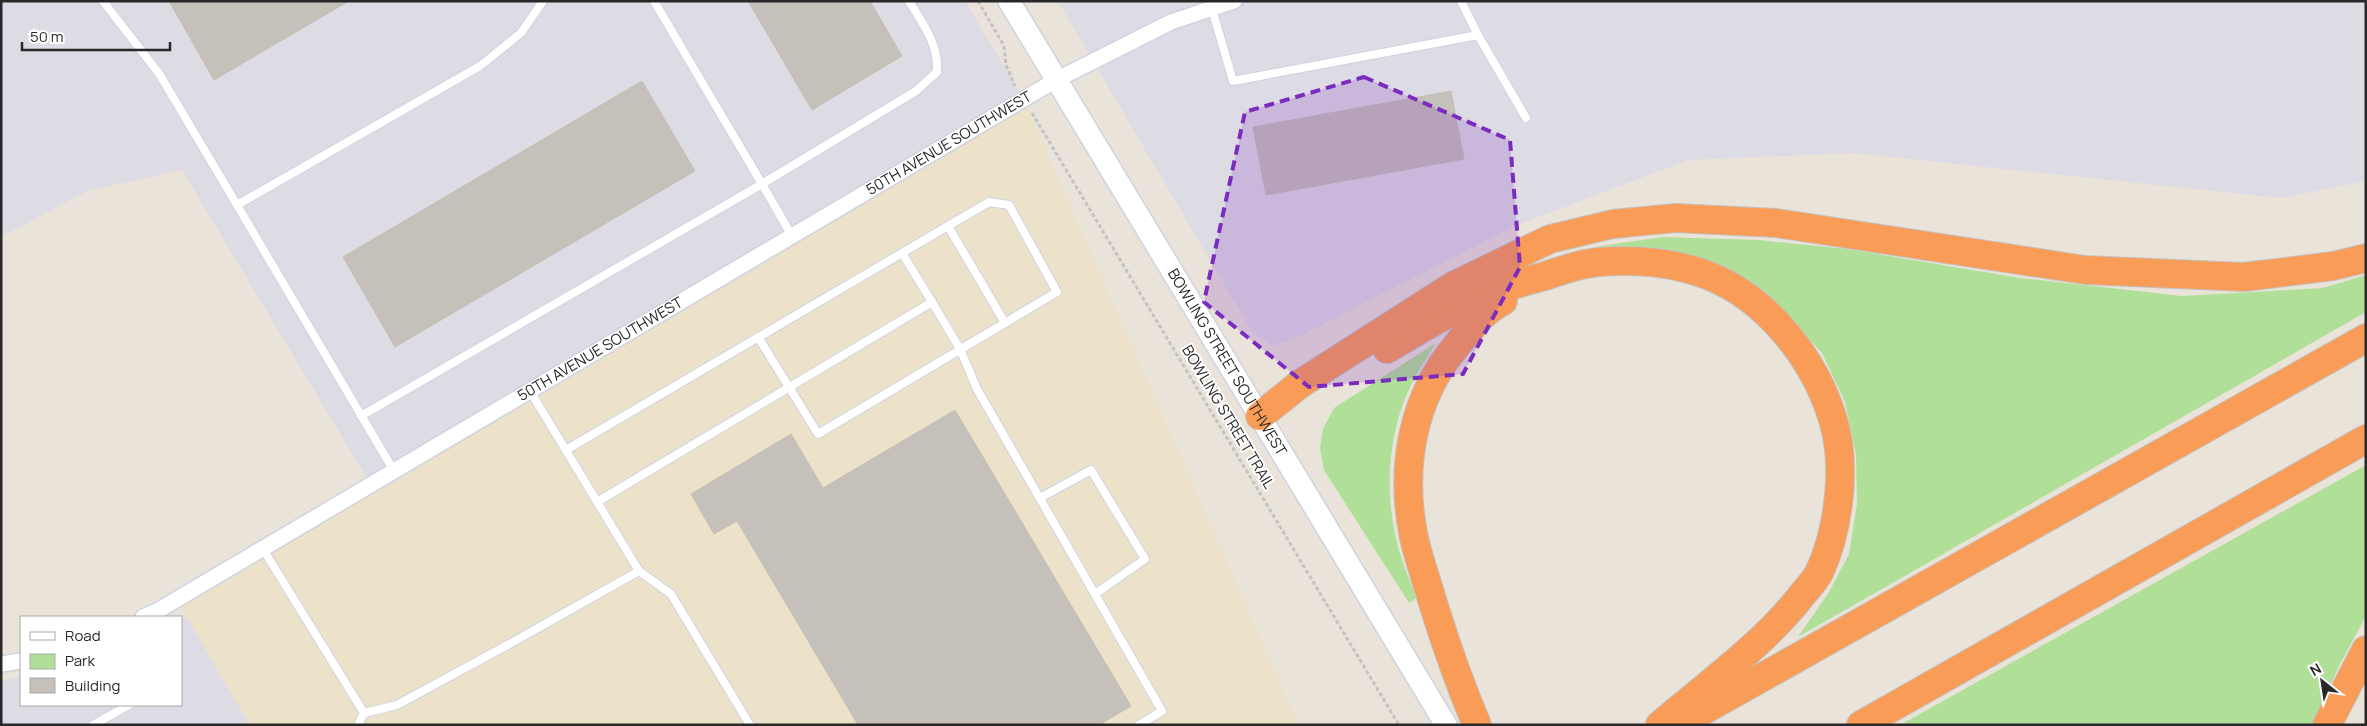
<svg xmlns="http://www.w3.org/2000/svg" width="2367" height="726" font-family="Manrope,sans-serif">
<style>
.industrial{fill:#dddbe3}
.education{fill:#ece1c9}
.green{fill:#b0e098}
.building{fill:#c5c0ba;stroke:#c5bfb4}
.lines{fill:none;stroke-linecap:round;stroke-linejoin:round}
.lane-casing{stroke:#cfd3e1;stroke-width:10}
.street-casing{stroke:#cfd3e1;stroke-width:18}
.secondary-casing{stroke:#cfd3e1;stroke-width:24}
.highway-casing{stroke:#c3c3c3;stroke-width:30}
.path{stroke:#c3c3c3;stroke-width:3;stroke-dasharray:4 2.5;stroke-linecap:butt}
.lane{stroke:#fff;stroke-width:8}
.street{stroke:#fff;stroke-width:15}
.secondary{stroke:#fff;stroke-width:21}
.highway{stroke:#f99c57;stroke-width:28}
.marked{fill:#7b2cbf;fill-opacity:0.2;stroke:#7b2cbf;stroke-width:4;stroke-dasharray:10 6;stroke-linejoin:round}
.labels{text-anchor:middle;stroke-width:4;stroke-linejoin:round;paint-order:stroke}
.street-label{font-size:15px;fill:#282828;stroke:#fff}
</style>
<rect width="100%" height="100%" fill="#eae3da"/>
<g class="industrial">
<path d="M1,1H965L1024,100L371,485L182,170L87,191L1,237Z"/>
<path d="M1058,1H2366V181L2281,198L1854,153L1688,160L1515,226L1302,335L1273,346L1252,332Z"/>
<path d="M186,616L250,725H1V681L21,677V705H181V619Z"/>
</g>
<path class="education" d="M1024,100L1299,725H250L177,600Z"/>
<g class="green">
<path d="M1663,237L1759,240L1847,249L2020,278L2182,296L2323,288L2366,275V312L1798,637L1829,592L1849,554L1857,503L1856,454L1845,402L1822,353L1767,294L1722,270L1677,253L1648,248L1569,256L1600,246Z"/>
<path d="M1436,343C1428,356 1419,369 1412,383C1387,433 1384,493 1398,547C1403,564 1410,581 1416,598L1409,603L1324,470L1320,448L1323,429L1334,408Z"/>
<path d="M2366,465V616L2340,664L2312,725H1900Z"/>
</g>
<g class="building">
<path d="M169,1H349L214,80Z"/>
<path d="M748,1H870L902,56L812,110Z"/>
<path d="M642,81L695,171L395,347L343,257Z"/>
<path d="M1451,91L1464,159L1266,195L1253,127Z"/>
<path d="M955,410L1131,706L1099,725H858L737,521L714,534L691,494L791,434L823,488Z"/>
</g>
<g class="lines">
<defs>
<g id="lane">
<path d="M103,1L160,75L237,205"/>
<path d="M1212,9L1233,81L1478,35L1461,1"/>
<path d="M1478,35L1526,118"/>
<path d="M792,236L762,184L916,91L937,72C939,45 923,24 909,1"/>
<path d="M902,253L932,302"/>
<path d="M758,337L818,434L1005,323"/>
<path d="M361,416L762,184L654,1"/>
<path d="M566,450L989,202L1009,205L1057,292L1005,323L948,226"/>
<path d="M394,471L237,205L480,66L521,33L543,1"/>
<path d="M1040,498L1091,470L1145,559L1095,594"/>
<path d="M597,502L932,302L960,349L977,389L1162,711L1139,725"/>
<path d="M263,549L364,713L397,705L513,642L639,571L530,391"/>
<path d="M639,571L671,594L750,725"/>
<path d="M93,725L129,705"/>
<path d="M358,725L364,713"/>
</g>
<g id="street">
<path id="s1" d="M143,617L157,611L1056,80L1171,22L1234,1"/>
<path d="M1,664L21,661"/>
</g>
<g id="secondary">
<path id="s2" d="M1009,1L1446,725"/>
</g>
<g id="highway">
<path d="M1387,349C1422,328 1462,304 1501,289C1515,284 1530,280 1545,276C1562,270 1580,264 1598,262C1635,259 1673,262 1707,275C1767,298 1815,359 1833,420C1847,465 1839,530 1819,573C1815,580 1808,588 1802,595C1764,644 1708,684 1660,725"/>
<path d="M1260,416L1300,384L1453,286L1550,239L1613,224L1675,218L1776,223L2085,270L2244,277L2333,266L2366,258"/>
<path d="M1681,723L2366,338"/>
<path d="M1477,725C1460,685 1446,645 1433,603C1427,582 1419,560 1414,538C1400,470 1411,399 1457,345C1471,328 1483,311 1503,301"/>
<path d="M1861,725L2366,439"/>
<path d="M2327,725L2366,650"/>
</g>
</defs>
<use href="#lane" class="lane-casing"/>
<use href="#street" class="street-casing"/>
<use href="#secondary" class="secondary-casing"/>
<use href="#highway" class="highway-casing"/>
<g class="path">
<path d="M978,1L1004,46L1006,65L1015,86"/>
<path d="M1032,113L1399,725"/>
</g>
<use href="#lane" class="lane"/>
<use href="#street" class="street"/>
<use href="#secondary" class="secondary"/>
<use href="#highway" class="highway"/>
</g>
<path class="marked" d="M1364,77L1510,140L1520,267L1463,374L1309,387L1204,302L1245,112Z"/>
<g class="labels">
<g class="street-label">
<text dy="5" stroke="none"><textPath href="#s1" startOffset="935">50TH AVENUE SOUTHWEST</textPath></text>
<text dy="5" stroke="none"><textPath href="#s1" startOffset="530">50TH AVENUE SOUTHWEST</textPath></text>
<text dy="5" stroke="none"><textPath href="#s2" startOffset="422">BOWLING STREET SOUTHWEST</textPath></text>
<text transform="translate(1228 417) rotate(59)" y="5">BOWLING STREET TRAIL</text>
</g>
</g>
<rect width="2367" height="726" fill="none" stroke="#282828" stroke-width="5"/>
<rect x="20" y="616" width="162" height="90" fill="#ffffff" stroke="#a9a9a9"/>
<rect x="30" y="632" width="25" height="8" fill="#ffffff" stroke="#a9a9a9"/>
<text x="65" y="641" font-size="15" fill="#282828">Road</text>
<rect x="30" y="654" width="25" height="15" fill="#b0e098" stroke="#a9a9a9"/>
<text x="65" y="666" font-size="15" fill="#282828">Park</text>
<rect x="30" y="678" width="25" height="15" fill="#c5c0ba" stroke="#a9a9a9"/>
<text x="65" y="691" font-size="15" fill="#282828">Building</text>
<g transform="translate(2322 681) rotate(330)" stroke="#ffffff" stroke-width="4" paint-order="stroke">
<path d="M0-4L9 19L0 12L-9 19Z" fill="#282828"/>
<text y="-8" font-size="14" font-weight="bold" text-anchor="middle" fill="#282828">N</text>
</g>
<path d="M22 42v8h148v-8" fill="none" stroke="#282828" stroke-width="2.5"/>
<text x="30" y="42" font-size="15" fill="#282828" stroke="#ffffff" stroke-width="4" paint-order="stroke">50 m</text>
</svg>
